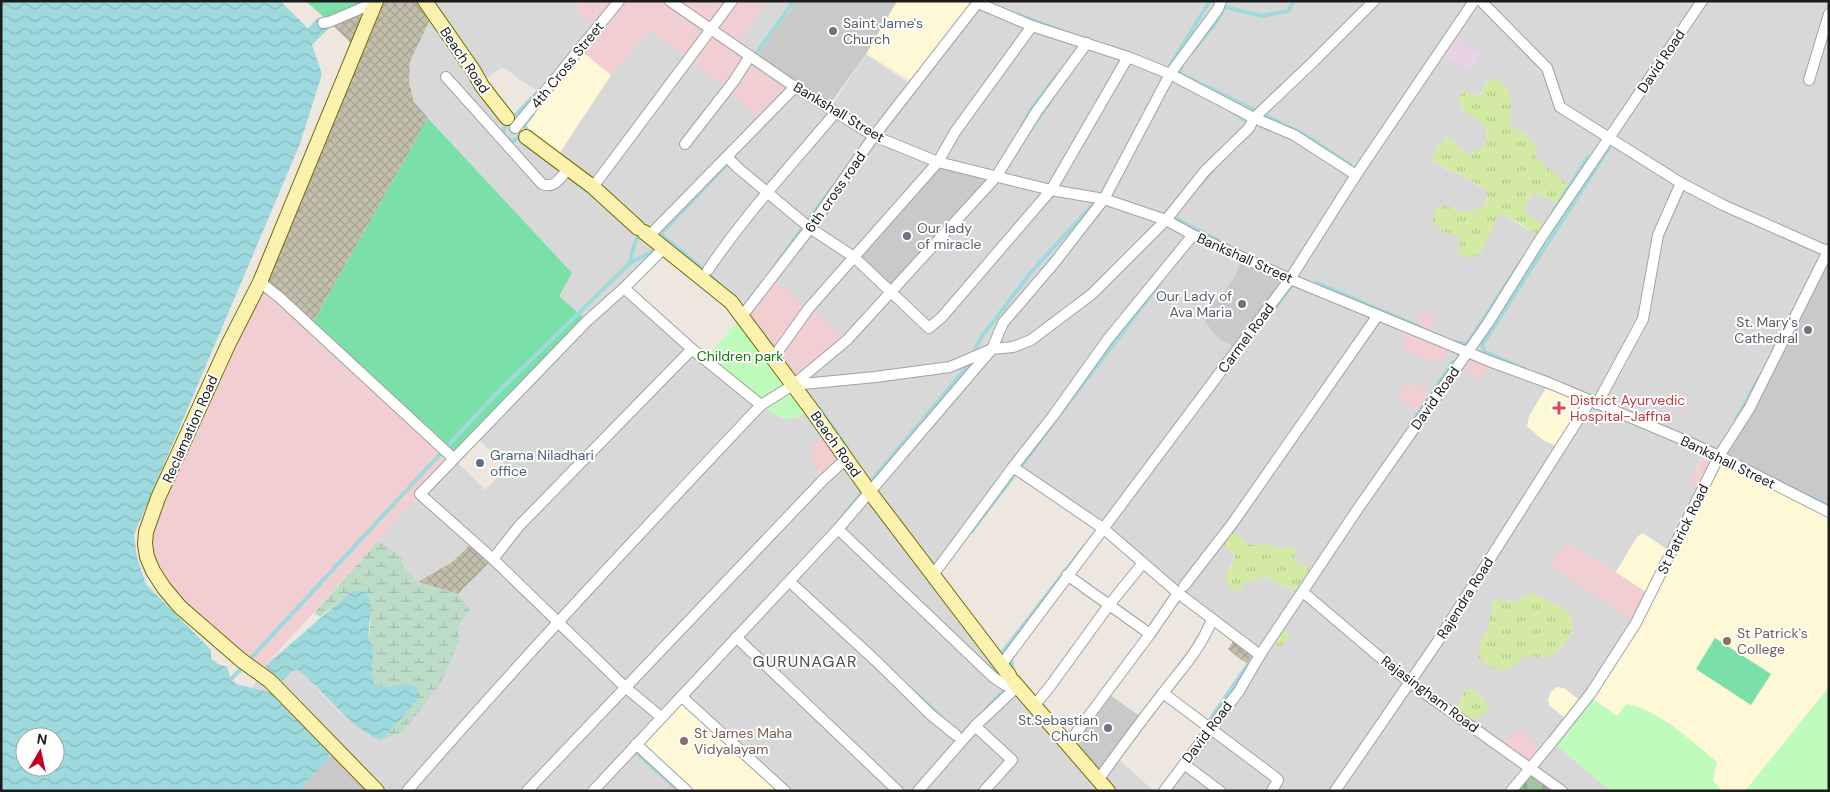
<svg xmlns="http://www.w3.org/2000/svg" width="1830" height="792" font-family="'DM Sans',sans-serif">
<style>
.residential{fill:#d9d8d8;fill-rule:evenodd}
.commercial{fill:#f0ced2}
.industrial{fill:#e7d2e6}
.education{fill:#fff8d7}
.religious{fill:#c9c9c9}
.construction{fill:url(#construction-cross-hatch)}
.grass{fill:url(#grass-tufts)}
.wetland{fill:url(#wetland-marsh)}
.cemetery{fill:url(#cemetery-stones)}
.park{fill:#bffbba}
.pitch{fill:#7ae0a8}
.water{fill:url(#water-waves);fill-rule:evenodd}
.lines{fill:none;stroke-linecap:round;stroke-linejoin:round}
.stream{stroke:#9edadd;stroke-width:4}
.minor-casing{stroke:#a2a2a2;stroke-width:12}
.secondary-casing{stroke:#736c01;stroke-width:16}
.minor{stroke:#fff;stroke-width:10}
.secondary{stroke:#fbf2b0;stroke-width:14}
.worship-dot{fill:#6b7280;stroke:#fff;stroke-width:2}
.health-dot{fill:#e0444e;stroke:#fff;stroke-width:2}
.service-dot{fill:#5c6f8a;stroke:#fff;stroke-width:2}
.education-dot{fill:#8d6e63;stroke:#fff;stroke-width:2}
.labels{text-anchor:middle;stroke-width:4;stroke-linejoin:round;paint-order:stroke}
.worship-label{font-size:14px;fill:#5b616d;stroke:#fff;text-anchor:end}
.street-label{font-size:14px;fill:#1b1b1b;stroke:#fff}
.park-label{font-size:14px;fill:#117b07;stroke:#fff}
.health-label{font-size:14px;fill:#be3a42;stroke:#fff;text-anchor:start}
.service-label{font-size:14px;fill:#4e5e75;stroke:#fff;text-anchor:start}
.education-label{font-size:14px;fill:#785e54;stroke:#fff;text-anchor:start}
.quarter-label{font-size:16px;letter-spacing:1px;fill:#4e4e4e;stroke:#fff}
</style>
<defs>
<pattern id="construction-cross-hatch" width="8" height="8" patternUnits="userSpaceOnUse" patternTransform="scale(1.25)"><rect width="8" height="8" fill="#c2beac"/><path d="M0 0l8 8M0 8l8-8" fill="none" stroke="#a6a393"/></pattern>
<pattern id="grass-tufts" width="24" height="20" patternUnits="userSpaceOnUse" patternTransform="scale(1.25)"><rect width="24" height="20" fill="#d2eaa3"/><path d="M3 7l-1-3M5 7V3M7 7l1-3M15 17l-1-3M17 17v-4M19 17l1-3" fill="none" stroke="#b4c88c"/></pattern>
<pattern id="wetland-marsh" width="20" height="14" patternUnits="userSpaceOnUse" patternTransform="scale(1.25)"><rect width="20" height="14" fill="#bcdcc8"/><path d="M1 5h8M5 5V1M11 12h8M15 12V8" fill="none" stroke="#a1bcab"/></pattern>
<pattern id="cemetery-stones" width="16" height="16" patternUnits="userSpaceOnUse" patternTransform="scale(1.25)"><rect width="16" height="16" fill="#a1c7a0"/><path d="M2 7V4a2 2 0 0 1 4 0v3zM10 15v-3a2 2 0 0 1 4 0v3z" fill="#8aaa89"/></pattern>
<pattern id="water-waves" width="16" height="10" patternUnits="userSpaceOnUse" patternTransform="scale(1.25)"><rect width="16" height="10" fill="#9edadd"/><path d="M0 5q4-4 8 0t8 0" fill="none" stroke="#88babd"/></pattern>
</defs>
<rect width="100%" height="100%" fill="#ede7e0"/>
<g class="residential">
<path d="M425,1H576L578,10L582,15L598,25L543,94L520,80L506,69L501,68L492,74L482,85L515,128L555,159L611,75L650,30L689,59L795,87L874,136L910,85L870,130L831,107L866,54L913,86L975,1H1829V252L1719,456L1704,453L1699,461L1695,470L1701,491L1671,552L1637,536L1616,572L1573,545L1552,566L1636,623L1583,703L1564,688L1549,705L1569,721L1552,742L1611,791H1164L1260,654L1103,529L1013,467L933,575L1013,681L979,721L1018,686L1080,760L1115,756L1154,791H377L336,751L328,759L329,755L284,705L257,689L252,688L265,666L282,680L292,671L298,669L339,712L371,736L402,733L415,715L457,629L470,609L458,594L472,581L466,549L452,562L418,582L402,565L403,557L378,541L453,458L485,490L508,467L475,436L572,273L414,102L409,82L410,61L433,14ZM1491,78L1511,111L1510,126L1525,134L1536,158L1550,199L1535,193L1526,203L1527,215L1541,238L1503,214L1497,219L1480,254L1458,253L1460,237L1447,206L1466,213L1485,206L1487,191L1464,177L1441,167L1447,136L1467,154L1481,150L1487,141L1486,127L1461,108L1470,94L1478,96ZM664,248L746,311L805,412L797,418L692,349L624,288ZM1243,258L1218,338L1216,298L1225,291L1235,276ZM1229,528L1247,544L1259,545L1268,544L1294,558L1299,564L1289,588L1262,575L1258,580L1249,581L1243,583L1229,567L1234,561L1235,556L1227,548ZM1523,597L1545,599L1569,613L1572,632L1558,651L1553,654L1543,657L1524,656L1515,665L1481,638L1488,630L1491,618L1503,599L1516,603ZM1463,693L1474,719L1470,725L1453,713L1461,701Z"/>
<path d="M767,1H797L755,59L736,46Z"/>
</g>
<g class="commercial">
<path d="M576,1H767L736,46L795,87L762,120L689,59L650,30L611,75L579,49L598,26L582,15L578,10Z"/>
<path d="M772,277L847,340L793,385L746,311Z"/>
<path d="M257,281L453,458L265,666L229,654L159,587L145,526Z"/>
<path d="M1425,311L1436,317L1429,332L1415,324Z"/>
<path d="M1406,327L1453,345L1440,362L1430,361L1420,356L1411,354L1405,350L1403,337Z"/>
<path d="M1467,351L1489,361L1488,368L1480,379L1467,373L1457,366Z"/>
<path d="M1407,384H1415L1423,387L1435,398L1422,416L1404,402L1400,397L1399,392Z"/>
<path d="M829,433L846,459L823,480L815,469L810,456L811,449L815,442Z"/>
<path d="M1704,453L1719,456L1701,491L1689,487L1690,481Z"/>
<path d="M1573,545L1650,594L1636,623L1552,566L1556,554L1563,546Z"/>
<path d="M1521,730L1544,752L1530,768L1500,747L1513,733Z"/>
</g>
<path class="industrial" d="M1456,37L1481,56L1468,71L1443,54Z"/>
<g class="education">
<path d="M897,1H973L913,81L866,54Z"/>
<path d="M579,49L611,75L555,160L515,128Z"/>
<path d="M1549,383L1590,401L1560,448L1543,440L1527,426L1529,416Z"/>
<path d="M1719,456L1829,512V687L1745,791H1722L1719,789L1713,781L1703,750L1650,712L1617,716L1593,699L1591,693L1650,595L1616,572L1638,536L1643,533L1671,552Z"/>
<path d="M1556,687L1564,688L1583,703L1569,721L1549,705L1548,700L1551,692Z"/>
<path d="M681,696L785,791H687L636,744Z"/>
</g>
<g class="religious">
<path d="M797,1H897L866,54L828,107L755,59Z"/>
<path d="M938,162L996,177L891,291L854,258Z"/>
<path d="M1829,252V512L1719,456Z"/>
<path d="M1243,257L1290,279L1237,348L1218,338L1205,322L1209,310L1216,298L1225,291L1235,276Z"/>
<path d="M1107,693L1144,719L1098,780L1067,745Z"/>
<path d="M336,750L377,791H299Z"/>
</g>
<g class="construction">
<path d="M376,1H425L433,14L410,61L409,82L414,102L428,118L311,326L260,282L352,54L349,41L329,22Z"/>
<path d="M472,540L493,559L458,594L418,582L452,562L466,549Z"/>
<path d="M1236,637L1260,655L1253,667L1240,659L1228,649Z"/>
</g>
<g class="grass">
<path d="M1491,78C1515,83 1511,106 1510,126L1525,134L1536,146V158L1574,190L1560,211L1550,199L1535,193L1526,203L1527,215L1549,227L1541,238L1523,225L1503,214L1497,219L1480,254L1470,258L1458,253L1460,237L1442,231L1432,221L1436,207L1447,206L1466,213L1485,206L1487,191C1470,177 1449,172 1431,160L1434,152L1447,136L1467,154L1481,150L1487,141L1486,127L1461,108L1459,98L1464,90L1470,94L1479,96Z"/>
<path d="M1229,528L1247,544L1259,545L1268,544L1282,550L1288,546L1293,548L1296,553L1294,558L1296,562L1306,565L1313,576L1303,592L1289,588L1262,575L1258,580L1249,581L1244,583L1241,591H1233C1218,572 1232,573 1235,556L1227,548L1218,542Z"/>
<path d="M1531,593C1542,598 1562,606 1569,614C1582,628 1559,656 1544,657C1538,658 1531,656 1524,656L1515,665L1504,672L1485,664L1478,656L1481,638L1488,629L1493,602L1503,599L1516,603L1523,597Z"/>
<path d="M1283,628L1290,634L1284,645L1278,647L1269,641Z"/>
<path d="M1472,689L1483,697L1485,702L1489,706C1486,714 1482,718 1474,719L1470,725L1453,713L1461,701L1465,690Z"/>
</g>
<path class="wetland" d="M378,541L403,557L402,565L418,582L458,594L470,609L457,629L459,641L441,683L402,733L384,738L395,726L392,685L382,688L374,685L372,679L373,653L369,638L371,618L353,590L320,617L314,613Z"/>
<path class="cemetery" d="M1530,768L1562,791H1511Z"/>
<g class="park">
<path d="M741,317L805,412C799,416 795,420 787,419C769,418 721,372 705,359Z"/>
<path d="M1829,687V791H1745Z"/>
<path d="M1591,693L1593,699L1617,716L1626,704C1658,709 1693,742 1717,762L1713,781L1722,791H1611L1552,742Z"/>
</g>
<g class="pitch">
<path d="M306,1H376L329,22Z"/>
<path d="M428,118L572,273L559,296L587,321L453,458L311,326Z"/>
<path d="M1715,638L1771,674L1751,705L1696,669Z"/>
</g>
<g class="water">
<path d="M1,1H280L305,25L307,29L318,18L329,28L312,45L322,74L300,144L134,535L137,558L146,584L211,650V658L218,664L227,667L231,679L236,684L273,693L291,714L328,748L329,755L328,759L299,791H1ZM25,737H55V767H25Z"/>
<path d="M353,590C381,590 367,623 369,638C370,644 373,649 373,654C373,664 371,675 374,685C375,685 381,687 382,687C390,687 414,679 418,691C418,694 418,697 418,699L384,738L379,740C345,723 326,693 298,670L292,671L282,681L265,666Z"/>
</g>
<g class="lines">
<g class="stream">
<path d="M1211,1L1225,7L1262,16L1288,11L1294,1"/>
<path d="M1017,14L1057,29"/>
<path d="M1191,53L1215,24L1225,7"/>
<path d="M752,54L755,55L794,1"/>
<path d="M1182,65L1179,73L1303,134L1350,165"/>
<path d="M1166,72L1210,1"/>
<path d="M1237,115L1249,123"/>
<path d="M1035,123L1050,102"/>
<path d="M1022,126L1032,108L1061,70"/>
<path d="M527,130L524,125L533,114"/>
<path d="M531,133L527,130L514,141L505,137L503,131L507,124L537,93"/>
<path d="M1203,181L1213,170"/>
<path d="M1553,212L1588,157"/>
<path d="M1172,217L1227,245"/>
<path d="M660,234L704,270L706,268"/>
<path d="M657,238L726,165"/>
<path d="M630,263L633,248L640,232"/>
<path d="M777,263L832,188"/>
<path d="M706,272L719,284"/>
<path d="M1317,283L1420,327"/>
<path d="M1271,313L1292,285"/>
<path d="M1454,342L1467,344L1522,260"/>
<path d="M973,355L980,339L1032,271L1098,199"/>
<path d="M1525,369L1485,352L1482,345L1609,148"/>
<path d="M819,408L848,449"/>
<path d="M1057,418L1160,283"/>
<path d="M1415,418L1453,362"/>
<path d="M1736,420L1759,378"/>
<path d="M868,485L971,362"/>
<path d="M1809,496L1829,506"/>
<path d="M843,516L864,490"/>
<path d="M971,532L1053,424"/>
<path d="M1001,654L1084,547"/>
<path d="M1012,657L1011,659L1013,671"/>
<path d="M250,659L495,395L630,263L655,250"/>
<path d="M988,666L1004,679"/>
<path d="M231,679L241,669"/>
<path d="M917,694L941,717"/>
<path d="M986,709L1007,687"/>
<path d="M1207,724L1254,656"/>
<path d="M636,752L679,791"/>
</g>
<defs>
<g id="minor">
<path d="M670,1L789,83L874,136L938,162L1051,190L1104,199L1166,220L1193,235L1290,279L1489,361L1549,383L1684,440L1719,456L1829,512"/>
<path d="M1481,1L1547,68L1560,107L1681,183L1723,205L1829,252"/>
<path d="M978,3L1032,26L1128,57L1170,74L1254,118L1294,135L1356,175"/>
<path d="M323,23L329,22L374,3"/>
<path d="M446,77L542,184C555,189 560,178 568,169"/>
<path d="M1809,80L1829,14"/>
<path d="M515,128L619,1"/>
<path d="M685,144L734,81L750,56"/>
<path d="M727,157L738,168L810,228L854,257L929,328L942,317L1051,190L1128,57"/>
<path d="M593,187L732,1"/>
<path d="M649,236L795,87"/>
<path d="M708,270C746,214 792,164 836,112"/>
<path d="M260,282L279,297L453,458"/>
<path d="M746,311L810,228L874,136L979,1"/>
<path d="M773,358L809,308L938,162L955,132L1032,26"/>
<path d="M793,385L875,377L950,367L992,349L1013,347L1031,340L1092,294L1166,220L1205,171L1249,128L1254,118L1314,61L1374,1"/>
<path d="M1597,404L1643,319L1658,235L1681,183"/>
<path d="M761,405L793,385L847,340L996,177L1037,111L1087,43"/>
<path d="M1013,467L1104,529L1178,593L1260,655"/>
<path d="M838,529L993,677L1005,685L1018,686"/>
<path d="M493,559L519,526L692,349"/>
<path d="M933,575L1013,467L1053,416L1108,339L1193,235"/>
<path d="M1067,575L1150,634"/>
<path d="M790,582L876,661L930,714L956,735"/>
<path d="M1184,586L1232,524L1378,315"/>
<path d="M1303,592L1409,682L1562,791"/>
<path d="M736,637L898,791"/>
<path d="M1002,664L1290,279L1356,175L1474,1"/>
<path d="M1163,693L1275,777L1278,780L1272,791"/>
<path d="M681,696L785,791"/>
<path d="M1034,706L1051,685L1109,605L1143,563"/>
<path d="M661,717L625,687L493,559L420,494L587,321L624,288L664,248"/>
<path d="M975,726L1012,760L984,791"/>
<path d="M636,744L687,791"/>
<path d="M1067,745L1150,634L1178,593"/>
<path d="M1184,764L1220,791"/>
<path d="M1098,780C1119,751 1141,721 1163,693C1183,667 1199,651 1212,620"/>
<path d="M407,791C522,659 641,532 761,405L692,349L624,288"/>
<path d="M527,791L823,480L846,459"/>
<path d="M593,791L838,529L992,349L1003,323L1055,262L1104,199L1170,74L1218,9L1221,1"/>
<path d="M918,791L975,726L1018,686"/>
<path d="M1164,791L1239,691L1260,655L1357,510L1488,323L1541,238L1702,1"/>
<path d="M1335,791L1436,644L1590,401"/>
<path d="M1511,791L1552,742L1591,693L1636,623L1719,456L1749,409L1829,249"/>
</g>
<g id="secondary">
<path d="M376,1L260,282L228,345L158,498L146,532L145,544L147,557L153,571L164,588L180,607L241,660L270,681L377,791"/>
<path d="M425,1L473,70L482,86L507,118"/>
<path d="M526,137L593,187L638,228"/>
<path d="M644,232L731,302L811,409L869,491L1009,675"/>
<path d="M1013,681L1108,791"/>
</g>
</defs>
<use href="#minor" class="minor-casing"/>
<use href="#secondary" class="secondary-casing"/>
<use href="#minor" class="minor"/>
<use href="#secondary" class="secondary"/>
</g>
<g class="worship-dot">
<circle cx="833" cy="31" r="5"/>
<circle cx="907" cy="236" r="5"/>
<circle cx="1242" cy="304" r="5"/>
<circle cx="1808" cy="330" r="5"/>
<circle cx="1108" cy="728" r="5"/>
</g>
<path class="health-dot" d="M1556.5 400.5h5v5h5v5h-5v5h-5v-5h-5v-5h5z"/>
<circle class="service-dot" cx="480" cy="463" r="5"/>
<g class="education-dot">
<circle cx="1727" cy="641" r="5"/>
<circle cx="684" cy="741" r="5"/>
</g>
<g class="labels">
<g class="worship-label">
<text x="843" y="28" text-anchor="start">Saint Jame's<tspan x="843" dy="16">Church</tspan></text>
<text x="917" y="233" text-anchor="start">Our lady<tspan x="917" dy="16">of miracle</tspan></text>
<text x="1232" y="301">Our Lady of<tspan x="1232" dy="16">Ava Maria</tspan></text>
<text x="1798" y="327">St. Mary's<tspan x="1798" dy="16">Cathedral</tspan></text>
<text x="1098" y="725">St.Sebastian<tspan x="1098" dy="16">Church</tspan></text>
</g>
<g class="street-label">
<text transform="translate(465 60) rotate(56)" y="5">Beach Road</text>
<text transform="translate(1661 61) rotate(-56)" y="5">David Road</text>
<text transform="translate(567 65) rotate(-51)" y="5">4th Cross Street</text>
<text transform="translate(839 112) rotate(31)" y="5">Bankshall Street</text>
<text transform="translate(835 192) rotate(-55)" y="5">6th cross road</text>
<text transform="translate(1245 258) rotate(24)" y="5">Bankshall Street</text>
<text transform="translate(1246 338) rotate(-53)" y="5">Carmel Road</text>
<text transform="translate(1435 398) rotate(-55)" y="5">David Road</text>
<text transform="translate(190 429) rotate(-66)" y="5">Reclamation Road</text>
<text transform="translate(836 444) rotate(55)" y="5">Beach Road</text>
<text transform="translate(1728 462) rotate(26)" y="5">Bankshall Street</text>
<text transform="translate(1683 529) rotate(-64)" y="5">St Patrick Road</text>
<text transform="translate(1465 598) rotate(-58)" y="5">Rajendra Road</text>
<text transform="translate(1430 694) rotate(37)" y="5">Rajasingham Road</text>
<text transform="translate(1207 732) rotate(-53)" y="5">David Road</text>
</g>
<g class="park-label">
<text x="740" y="361">Children park</text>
</g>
<g class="health-label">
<text x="1570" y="405">District Ayurvedic<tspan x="1570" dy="16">Hospital-Jaffna</tspan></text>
</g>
<g class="service-label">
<text x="490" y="460">Grama Niladhari<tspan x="490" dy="16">office</tspan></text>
</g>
<g class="education-label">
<text x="1737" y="638">St Patrick's<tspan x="1737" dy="16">College</tspan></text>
<text x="694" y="738">St James Maha<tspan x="694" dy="16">Vidyalayam</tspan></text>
</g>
<g class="quarter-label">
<text x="805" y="667">GURUNAGAR</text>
</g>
</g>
<rect width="1830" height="792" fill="none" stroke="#1b1b1b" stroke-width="5"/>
<g transform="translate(40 752) rotate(9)"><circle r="24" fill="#ffffff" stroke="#a4a4a4"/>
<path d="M0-4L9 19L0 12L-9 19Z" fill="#c60022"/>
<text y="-8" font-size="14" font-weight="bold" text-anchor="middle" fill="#1b1b1b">N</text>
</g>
</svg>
